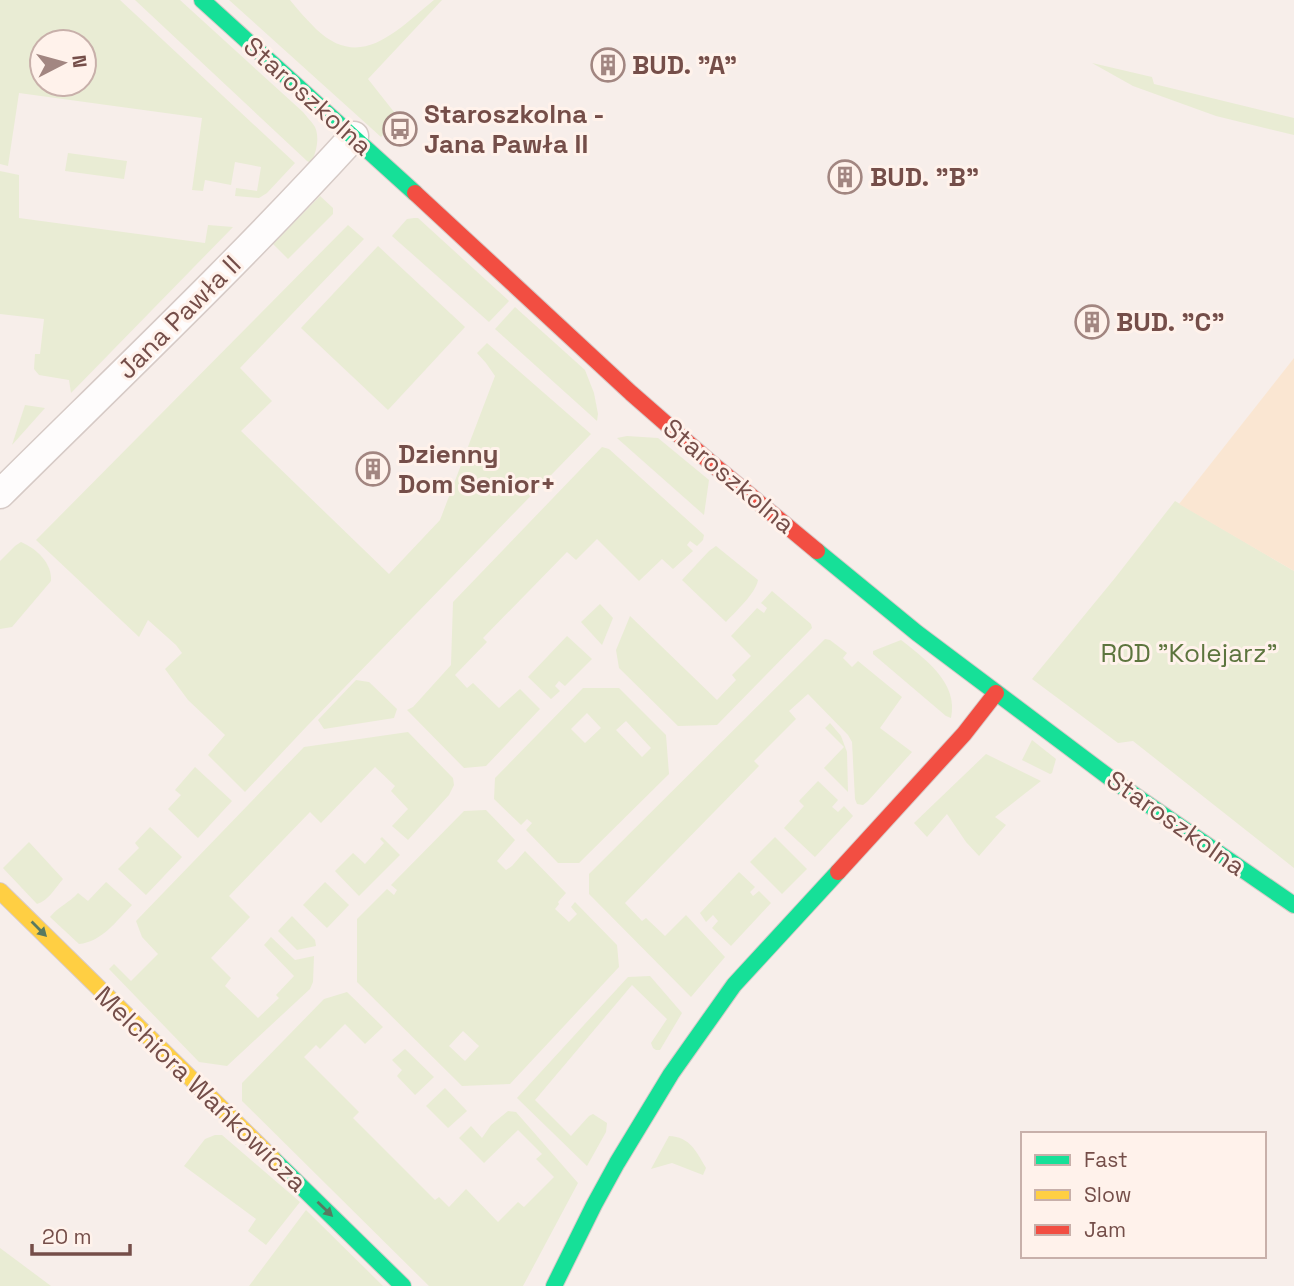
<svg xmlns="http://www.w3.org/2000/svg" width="1294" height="1286" font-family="'Space Grotesk',sans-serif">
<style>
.green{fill:#e9ecd4;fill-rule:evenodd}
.sand{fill:#fae6d2}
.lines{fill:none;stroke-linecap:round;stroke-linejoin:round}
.street-casing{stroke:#d6cac6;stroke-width:31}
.fast-casing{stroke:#d7cac8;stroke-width:18}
.slow-casing{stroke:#d7cac8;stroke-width:18}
.jam-casing{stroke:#d7cac8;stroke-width:18}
.street{stroke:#fefcfc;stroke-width:28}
.fast{stroke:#16e098;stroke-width:16}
.slow{stroke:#ffcf43;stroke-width:16}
.jam{stroke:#f24e42;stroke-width:16}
.oneway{fill:#587a61}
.labels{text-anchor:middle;stroke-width:6;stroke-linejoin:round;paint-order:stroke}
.poi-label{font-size:26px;font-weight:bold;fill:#754e49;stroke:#fff2eb;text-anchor:start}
.street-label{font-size:26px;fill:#754e49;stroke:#fff2eb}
.park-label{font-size:26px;fill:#5d753e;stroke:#fff2eb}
</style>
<rect width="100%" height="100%" fill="#f7eeea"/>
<g class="green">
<path d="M0,0H120L295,163L267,193L259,198L235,196L236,188L257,191L261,167L235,162L231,185L205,180L203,191L192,190L202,118L19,93L8,166L0,164ZM84,42V84H42V42Z"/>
<path d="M135,0H180L303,112C306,116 312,122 315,127C320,138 316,153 311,163L307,161Z"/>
<path d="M229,0H290C298,10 307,20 316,29C361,72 397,30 434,0H442L368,79L398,117L381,137Z"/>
<path d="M1092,63L1152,77L1154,84L1294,118V135L1216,116L1133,86Z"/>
<path d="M68,153L127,161L124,179L65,171Z"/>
<path d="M0,171L19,175V218L205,243L208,225L233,227L71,393L69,380L39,375L34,369L35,354H40L44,319L0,314Z"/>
<path d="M320,196L333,208V214L288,259L273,244Z"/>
<path d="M414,218H418L509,301L489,322L392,236L407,219Z"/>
<path d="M348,225L364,239L240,368L272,401L241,431L389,574L440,520L495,376L486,363L477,353L487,343L591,434L308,725L245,792L208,755L225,735L188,700L165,669L182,653L176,645L148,620L139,637L36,540Z"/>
<path d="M378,246L465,327L388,410L301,328Z"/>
<path d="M515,307L585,370L594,393L598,414L597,421L495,329Z"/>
<path d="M25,405L45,408L12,445Z"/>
<path d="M627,436L658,438L709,480L704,515L617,438Z"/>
<path d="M602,447L609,449L704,535L703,540L697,546L690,541L687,545L693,551L673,569L662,559L639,581L597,539L576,560L567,552L483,638L487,642L455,675L467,688L473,683L499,708L520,689L540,709L486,766L464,768L407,710L413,707L451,665L453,602Z"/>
<path d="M1175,501L1294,571V868L1133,741L1118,743L1032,679L1115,578Z"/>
<path d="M21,542C37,549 52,563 51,581L12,627L0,629V561L15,546Z"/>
<path d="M716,546L758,580C756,593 736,611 726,622L682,580L709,551Z"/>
<path d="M772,591L811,624L812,628L717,725L678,726L619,668L616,650L630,616L717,700L736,680L732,675L751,656L731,636L757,608L764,613L767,608L761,603Z"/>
<path d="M600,604L613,618L602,645L581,622Z"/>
<path d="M567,636L592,659L565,686L559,681L555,686L560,691L551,699L528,677Z"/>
<path d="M825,639L830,640L847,653L843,658L852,667L858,661L902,697L880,728L912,752L868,801L863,805L857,804L855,799L852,742L848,735L808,694L789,711L796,719L754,761L759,766L625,903L642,921L646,918L665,936L686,915L725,957L691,997L589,894V874Z"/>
<path d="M901,640C925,659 959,683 951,718L946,716L873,654V651Z"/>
<path d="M356,680L369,682L397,709L394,718L324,729L318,720Z"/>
<path d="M583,688H619L666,735L669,774L579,863H558L526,830L532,823L527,819L521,825L494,799L495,778ZM587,713L601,728L585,743L571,729ZM626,721L651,748L642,757L616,730Z"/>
<path d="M830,723L841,736L847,752L848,792L824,768L844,747L825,728Z"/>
<path d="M408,732L453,778L454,785L449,795L408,840L392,826L408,809L391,791L395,786L375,767L321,823L310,812L229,896L250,917L211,958L231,978L225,986L258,1018L279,998L276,995L294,976L264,945L271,937L295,960L314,956L313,982L310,989L227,1066L199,1062L109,969L114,964L131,981L158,954L142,937L136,921L304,747Z"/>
<path d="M1032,740L1056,759L1052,773L1050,774L1022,760Z"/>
<path d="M986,754L1041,781L995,817L1006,825L979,856L966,842L947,814L927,837L914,823Z"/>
<path d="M195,767L232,801L198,838L168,809L181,795L175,790Z"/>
<path d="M818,781L838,800L832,807L838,812L844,806L853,816L815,857L784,828L804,806L799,801Z"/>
<path d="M486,810L515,840L497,861L506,870L512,866L525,851L566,893L558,902L559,904L555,909L569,922L577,914L571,907L575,902L617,945L619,967L510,1084L462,1086L357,982V919L387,889L394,895L397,890L391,885L464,811ZM463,1031L479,1046L465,1061L449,1046Z"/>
<path d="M150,827L182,857L146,895L118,869L139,848L135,843Z"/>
<path d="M382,837L400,855L359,896L335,871L353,853L365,864L384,843L380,839Z"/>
<path d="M775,837L807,869L782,894L750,862Z"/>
<path d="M29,842L63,879C55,888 49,900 37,904L3,868Z"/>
<path d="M739,872L755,887L750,892L753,896L759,891L771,903L731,946L712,928L718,921L713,915L706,922L700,913Z"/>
<path d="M106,882L132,905C117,920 102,942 79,944L50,917C59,906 69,903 78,893L88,901Z"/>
<path d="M325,882L349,905L327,928L303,905Z"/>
<path d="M292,916L315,940L316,946L297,950L278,931Z"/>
<path d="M650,976L682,1013L660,1050H656L653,1048L651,1043L667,1019L632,985L535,1100L571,1136L589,1116L593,1114L607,1123L606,1132L587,1166L517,1098L628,977Z"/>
<path d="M347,992L383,1027L365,1044L345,1024L320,1049L316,1045L304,1057L359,1112L353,1118L435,1200L439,1197L449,1207L466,1189L498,1222L518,1202L524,1207L554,1177L536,1159L542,1154L518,1130L484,1163L459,1138L471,1126L482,1138L491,1125L508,1111L516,1112L578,1183L523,1286H429L242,1101V1083L324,999Z"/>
<path d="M405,1049L434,1077L415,1095L397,1076L402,1070L392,1060Z"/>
<path d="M445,1088L467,1111L448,1128L426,1106Z"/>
<path d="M215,1135H222L300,1202L266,1245L248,1231L256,1219L184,1166L205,1139Z"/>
<path d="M669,1136C690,1137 696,1151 706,1168L703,1175L672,1163L651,1169Z"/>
<path d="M306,1210L383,1286H249Z"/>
<path d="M0,1248L51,1286H0Z"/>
</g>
<path class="sand" d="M1294,358V571L1179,504Z"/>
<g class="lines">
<defs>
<path id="street" d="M0,494C119,376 241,260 354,136"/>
<g id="fast">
<path d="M202,0L415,193"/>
<path d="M817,551L917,633L1114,781L1294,905"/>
<path d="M273,1159L403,1286"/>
<path d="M554,1286L594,1205L617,1163L671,1074L734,985L838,872"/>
</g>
<path id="slow" d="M0,891L273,1159"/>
<g id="jam">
<path d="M415,193L631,393L711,463L817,551"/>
<path d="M838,872L964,734L996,693"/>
</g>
</defs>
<use href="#street" class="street-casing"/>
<use href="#fast" class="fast-casing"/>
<use href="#slow" class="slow-casing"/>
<use href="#jam" class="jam-casing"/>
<use href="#street" class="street"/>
<use href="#fast" class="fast"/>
<use href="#slow" class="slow"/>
<use href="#jam" class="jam"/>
</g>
<defs><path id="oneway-solid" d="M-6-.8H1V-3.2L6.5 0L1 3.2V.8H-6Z" transform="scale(1.75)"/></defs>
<g class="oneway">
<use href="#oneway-solid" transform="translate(39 929) rotate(45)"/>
<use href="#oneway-solid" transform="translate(325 1209) rotate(44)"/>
</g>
<defs>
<symbol id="building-ring" viewBox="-11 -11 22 22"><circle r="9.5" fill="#fff2eb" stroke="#a28681" stroke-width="1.5"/><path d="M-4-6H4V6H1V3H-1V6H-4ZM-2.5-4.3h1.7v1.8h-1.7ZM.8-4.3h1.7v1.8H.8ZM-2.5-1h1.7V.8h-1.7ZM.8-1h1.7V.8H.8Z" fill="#a28681"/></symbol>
<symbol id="bus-ring" viewBox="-11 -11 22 22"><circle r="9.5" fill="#fff2eb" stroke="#a28681" stroke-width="1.5"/><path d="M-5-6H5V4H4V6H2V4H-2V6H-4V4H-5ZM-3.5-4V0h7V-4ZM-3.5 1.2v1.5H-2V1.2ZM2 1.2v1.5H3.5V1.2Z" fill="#a28681"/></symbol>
</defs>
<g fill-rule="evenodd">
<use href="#building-ring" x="589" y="46" width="38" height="38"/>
<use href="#bus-ring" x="381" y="110" width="38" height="38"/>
<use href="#building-ring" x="826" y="158" width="38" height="38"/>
<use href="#building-ring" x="1073" y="303" width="38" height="38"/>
<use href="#building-ring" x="354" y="450" width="38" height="38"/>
</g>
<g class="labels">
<g class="poi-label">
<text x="632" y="74">BUD. "A"</text>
<text x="424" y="123">Staroszkolna -<tspan x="424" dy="30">Jana Pawła II</tspan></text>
<text x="870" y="186">BUD. "B"</text>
<text x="1116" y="331">BUD. "C"</text>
<text x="398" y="463">Dzienny<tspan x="398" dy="30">Dom Senior+</tspan></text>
</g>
<g class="street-label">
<text transform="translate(308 96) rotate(42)" y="9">Staroszkolna</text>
<text transform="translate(179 317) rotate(-45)" y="9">Jana Pawła II</text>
<text transform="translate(729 476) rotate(40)" y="9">Staroszkolna</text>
<text transform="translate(1176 823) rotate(35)" y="9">Staroszkolna</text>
<text transform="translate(201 1089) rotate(44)" y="9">Melchiora Wańkowicza</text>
</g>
<g class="park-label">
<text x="1189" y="662">ROD "Kolejarz"</text>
</g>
</g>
<rect x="1021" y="1132" width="245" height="126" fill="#fff2eb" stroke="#c8b0aa" stroke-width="2"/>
<rect x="1035" y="1155" width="35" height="10" fill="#16e098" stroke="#c8b0aa" stroke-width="2"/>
<text x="1084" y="1167" font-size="21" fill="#754e49">Fast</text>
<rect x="1035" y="1190" width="35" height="10" fill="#ffcf43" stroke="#c8b0aa" stroke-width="2"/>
<text x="1084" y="1202" font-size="21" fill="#754e49">Slow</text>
<rect x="1035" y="1225" width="35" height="10" fill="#f24e42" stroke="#c8b0aa" stroke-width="2"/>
<text x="1084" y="1237" font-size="21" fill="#754e49">Jam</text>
<g transform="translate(63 63) rotate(84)"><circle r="33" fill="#fff2eb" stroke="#c8b0aa" stroke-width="2"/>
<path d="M0-5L12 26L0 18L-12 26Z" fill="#a28681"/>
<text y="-10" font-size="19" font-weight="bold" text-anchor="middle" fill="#754e49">N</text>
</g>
<path d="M32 1244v10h98v-10" fill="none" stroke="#754e49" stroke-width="3.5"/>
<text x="42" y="1244" font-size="21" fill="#754e49" stroke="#fff2eb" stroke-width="5" paint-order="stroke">20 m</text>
</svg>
